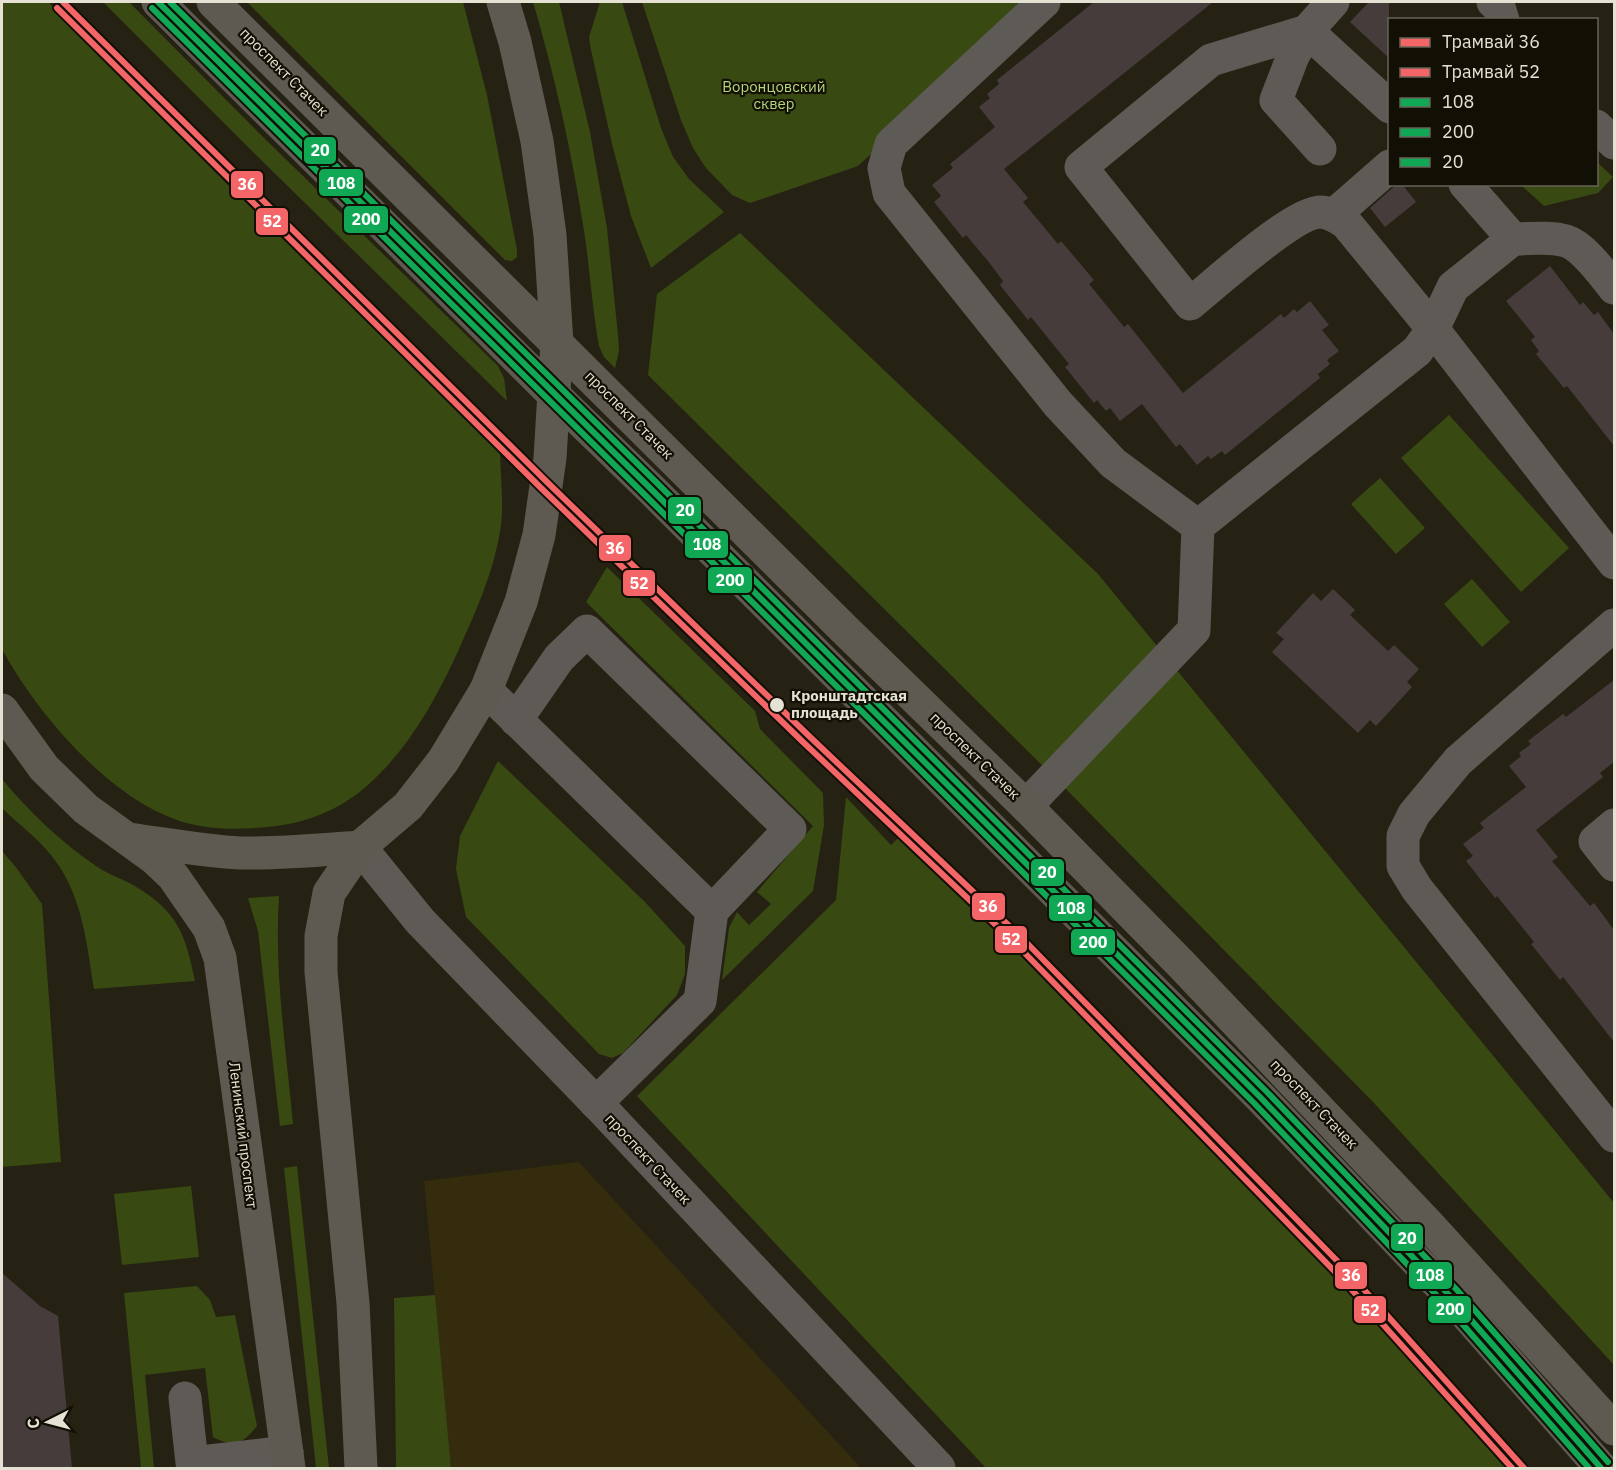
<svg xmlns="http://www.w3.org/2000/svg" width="1616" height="1470" font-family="'IBM Plex Sans',sans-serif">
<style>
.built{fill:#352c0e}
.green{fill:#384912}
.building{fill:#463c3c}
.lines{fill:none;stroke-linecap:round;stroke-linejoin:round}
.minor{stroke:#5e5a55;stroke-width:33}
.major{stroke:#5f5a51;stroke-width:33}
.bus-1-casing{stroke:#120f05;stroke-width:10}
.bus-2-casing{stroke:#120f05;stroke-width:10}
.bus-3-casing{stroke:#120f05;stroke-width:10}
.bus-1{stroke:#10a855;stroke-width:6}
.bus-2{stroke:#10a855;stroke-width:6}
.bus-3{stroke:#10a855;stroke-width:6}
.tram-1-casing{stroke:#120f05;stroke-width:10}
.tram-2-casing{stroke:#120f05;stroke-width:10}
.tram-1{stroke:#f36567;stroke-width:6}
.tram-2{stroke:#f36567;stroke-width:6}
.stop-dot{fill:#e6e2d3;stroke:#120f05;stroke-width:2}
.labels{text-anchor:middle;stroke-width:4.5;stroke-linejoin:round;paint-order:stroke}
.street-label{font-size:15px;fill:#e6e2d3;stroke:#120f05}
.park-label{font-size:15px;fill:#b3d57b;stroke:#120f05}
.stop-label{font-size:15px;font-weight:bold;fill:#e6e2d3;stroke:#120f05;text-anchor:start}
.line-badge{stroke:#120f05;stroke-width:2}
.badge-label{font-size:16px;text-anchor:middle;font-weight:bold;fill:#fff}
</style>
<rect width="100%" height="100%" fill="#252214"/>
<path class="built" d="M579,1162L861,1468H451L424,1181Z"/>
<g class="green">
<path d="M2,2H48L500,448C500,471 504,503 501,525C495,569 477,609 459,649C437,698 409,748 369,784C341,810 304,824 267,827C237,830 205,830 177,820C107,796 36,712 2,649Z"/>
<path d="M103,2H129L263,137L498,366L504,378L507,401L252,151Z"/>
<path d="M247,2H463L487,95L517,250V257L512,261L505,260Z"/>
<path d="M533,2H559L590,132L607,228L618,335L619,351L615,368L604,357L599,346C592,308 590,269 584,231C572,154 555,76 533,2Z"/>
<path d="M600,2H622L661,128L673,157L689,179L724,212L651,268L631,216L612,144L591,50L589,37Z"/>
<path d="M642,2H1036L858,166L750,203L732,195L706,168L693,148L681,120Z"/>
<path d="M1597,162L1613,177L1598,193L1544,206L1521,185L1596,184Z"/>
<path d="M740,233L1098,574L1614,1203V1365L1374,1103L1062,785L648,375L657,294Z"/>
<path d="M1449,415L1569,548L1521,592L1401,458Z"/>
<path d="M1380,478L1425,528L1396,554L1351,504Z"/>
<path d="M607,567L755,711L760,729L823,793L824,825L813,891L722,980L729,928L737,912L749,925L771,904L757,892L813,826L586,602Z"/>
<path d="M1472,579L1510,622L1482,647L1444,604Z"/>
<path d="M498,761L645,902L685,946V974L677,995L623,1053L612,1058L599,1054L466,917L456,869L460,836Z"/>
<path d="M2,779C28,811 62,843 96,866C107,874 121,878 133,885C177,911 185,932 195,981L94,989C87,946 83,900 57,863C43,842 19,825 2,808Z"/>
<path d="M846,797L891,845L903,833L1017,943L1345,1278L1514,1468H986L637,1096L836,900Z"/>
<path d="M2,851L15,866L42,904L61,1162L2,1167Z"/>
<path d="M279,896C274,972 286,1048 293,1124L280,1126L258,931L248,898Z"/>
<path d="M297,1166L329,1468H316L284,1168Z"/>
<path d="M191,1186L199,1257L122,1265L114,1194Z"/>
<path d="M197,1286L210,1300L216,1317L235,1315L257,1426C242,1444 234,1448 213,1437L205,1368L145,1375L154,1468H141L124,1293Z"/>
<path d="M435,1295L451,1468H396L394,1298Z"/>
</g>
<g class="building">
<path d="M1094,2H1213L1004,169L1028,198L1023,202L1058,244L1061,241L1094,280L1089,284L1124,327L1128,324L1183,393L1281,314L1284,318L1294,309L1297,312L1310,301L1329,325L1322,330L1339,351L1327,360L1330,364L1318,374L1320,378L1225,455L1222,451L1211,459L1208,456L1197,465L1180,444L1176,447L1142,404L1120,421L1110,408L1106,411L1097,400L1094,403L1065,367L1069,364L1031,317L1028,320L1000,285L1003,281L988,261L966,235L963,238L934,202L941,196L932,185L953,168L950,164L995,127L979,107L990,98L987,94L999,84L997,80Z"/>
<path d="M1369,2H1389V58L1350,22Z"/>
<path d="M1397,184H1402L1416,202L1385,227L1370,208Z"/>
<path d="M1550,266L1580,305L1583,302L1594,315L1598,312L1614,334V446L1567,386L1564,388L1536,354L1539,351L1531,340L1535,337L1506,301Z"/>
<path d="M1333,589L1355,610L1350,615L1388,651L1394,645L1419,669L1407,682L1412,687L1376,726L1370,720L1358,733L1272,652L1284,639L1276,633L1313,593L1321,601Z"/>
<path d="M1614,680V762L1600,773L1603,777L1536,830L1558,857L1552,861L1590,906L1594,903L1614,930V1042L1563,977L1560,980L1531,944L1534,942L1497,896L1495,898L1466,861L1473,856L1463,844L1484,828L1480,823L1526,787L1509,766L1521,756L1519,753L1531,744L1528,741L1563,714L1566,717Z"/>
<path d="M2,1273L40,1306L58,1316L72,1468H2Z"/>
</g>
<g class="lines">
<g class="minor">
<path d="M1044,2L891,144L884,168L889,193L1058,404L1113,463L1198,526"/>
<path d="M1493,2L1499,7L1503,20"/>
<path d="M1307,31L1211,60L1081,167L1190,304C1215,284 1292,213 1320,212C1330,212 1338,218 1346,223L1433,329L1614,563"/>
<path d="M1307,31L1390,107"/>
<path d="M1596,126L1614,143"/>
<path d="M1320,149L1276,100L1293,56L1307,31L1333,2"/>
<path d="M1465,184L1513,239C1530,239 1550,236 1566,241C1583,246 1603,274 1614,288"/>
<path d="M1334,215L1390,166"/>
<path d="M1614,625L1458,761L1414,814L1403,836V866L1417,889L1614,1136"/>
<path d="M486,690L712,911"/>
<path d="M516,720L559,658L587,631L790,829L712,911L700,1001L596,1103"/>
<path d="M1026,806L1194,630L1198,526L1417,351L1433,329L1453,287L1513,239"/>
<path d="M1614,825L1595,841L1614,865"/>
<path d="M360,847L420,921L603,1110L939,1468"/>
<path d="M185,1398L192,1463L287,1452"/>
</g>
<g class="major">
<path d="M158,2L554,395L652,490L1260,1097L1450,1296L1601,1468"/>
<path d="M213,2L843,628L1026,806L1181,964L1428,1224L1614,1429"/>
<path d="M2,710L44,768L86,809L155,859L173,876L209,928L220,958L289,1468"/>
<path d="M129,839C166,844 203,851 240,853C280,854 320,850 360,847"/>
<path d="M361,1468L353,1303L321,972V936L329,893L360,847L408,806L443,761L486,690L521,602L539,535L550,458L557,343L550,235L537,141L515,42L503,2"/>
</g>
<defs>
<path id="bus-1" d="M158,2L652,490L1260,1097L1450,1296L1601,1468"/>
<path id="bus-2" d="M152,8L646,496L1254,1103L1443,1302L1589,1468"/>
<path id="bus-3" d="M170,2L658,484L1266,1091L1457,1290L1608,1462"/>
</defs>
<use href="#bus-1" class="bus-1-casing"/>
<use href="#bus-2" class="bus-2-casing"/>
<use href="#bus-3" class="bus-3-casing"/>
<use href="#bus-1" class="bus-1"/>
<use href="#bus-2" class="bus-2"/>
<use href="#bus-3" class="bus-3"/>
<defs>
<path id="tram-1" d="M63,2L547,482L809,736L1023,939L1350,1274L1524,1468"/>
<path id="tram-2" d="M57,8L541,488L803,742L1017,945L1343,1280L1512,1468"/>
</defs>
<use href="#tram-1" class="tram-1-casing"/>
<use href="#tram-2" class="tram-2-casing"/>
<use href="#tram-1" class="tram-1"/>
<use href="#tram-2" class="tram-2"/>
</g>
<circle class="stop-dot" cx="777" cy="705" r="8"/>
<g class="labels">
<g class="street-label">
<text transform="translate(284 72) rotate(45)" y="5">проспект Стачек</text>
<text transform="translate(629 415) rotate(45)" y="5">проспект Стачек</text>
<text transform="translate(975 756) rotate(44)" y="5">проспект Стачек</text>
<text transform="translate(1314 1104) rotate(46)" y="5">проспект Стачек</text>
<text transform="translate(243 1135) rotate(83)" y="5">Ленинский проспект</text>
<text transform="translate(648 1159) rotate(47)" y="5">проспект Стачек</text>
</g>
<g class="park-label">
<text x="774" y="92">Воронцовский<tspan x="774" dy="17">сквер</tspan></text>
</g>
<g class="stop-label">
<text x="791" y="701">Кронштадтская<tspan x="791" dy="17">площадь</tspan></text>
</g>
</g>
<g class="line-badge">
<rect x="303" y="136" width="34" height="29" rx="6" fill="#10a855"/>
<rect x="318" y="168" width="46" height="29" rx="6" fill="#10a855"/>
<rect x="230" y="170" width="34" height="29" rx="6" fill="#f36567"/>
<rect x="343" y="205" width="46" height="29" rx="6" fill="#10a855"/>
<rect x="255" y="207" width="34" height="29" rx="6" fill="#f36567"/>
<rect x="667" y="496" width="35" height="29" rx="6" fill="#10a855"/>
<rect x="684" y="530" width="45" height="29" rx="6" fill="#10a855"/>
<rect x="598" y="534" width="34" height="28" rx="6" fill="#f36567"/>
<rect x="707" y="566" width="46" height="28" rx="6" fill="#10a855"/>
<rect x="622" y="569" width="34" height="28" rx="6" fill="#f36567"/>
<rect x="1030" y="858" width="35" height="29" rx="6" fill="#10a855"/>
<rect x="971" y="892" width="35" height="29" rx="6" fill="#f36567"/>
<rect x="1048" y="894" width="45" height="28" rx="6" fill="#10a855"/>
<rect x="994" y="925" width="34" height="29" rx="6" fill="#f36567"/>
<rect x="1070" y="928" width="46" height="28" rx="6" fill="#10a855"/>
<rect x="1390" y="1223" width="34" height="29" rx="6" fill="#10a855"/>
<rect x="1334" y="1261" width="34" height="29" rx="6" fill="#f36567"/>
<rect x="1408" y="1261" width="45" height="29" rx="6" fill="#10a855"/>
<rect x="1427" y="1295" width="45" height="29" rx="6" fill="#10a855"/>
<rect x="1353" y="1295" width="34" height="29" rx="6" fill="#f36567"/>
</g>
<g class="badge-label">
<text x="320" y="156">20</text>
<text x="341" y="189">108</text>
<text x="247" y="190">36</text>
<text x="366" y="225">200</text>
<text x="272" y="227">52</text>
<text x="685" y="516">20</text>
<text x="707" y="550">108</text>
<text x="615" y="554">36</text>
<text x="730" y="586">200</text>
<text x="639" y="589">52</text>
<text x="1047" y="878">20</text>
<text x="988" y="912">36</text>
<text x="1071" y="914">108</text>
<text x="1011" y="945">52</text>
<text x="1093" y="948">200</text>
<text x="1407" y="1244">20</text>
<text x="1351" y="1281">36</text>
<text x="1430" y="1281">108</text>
<text x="1450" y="1315">200</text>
<text x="1370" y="1316">52</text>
</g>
<rect width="1616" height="1470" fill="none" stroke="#e6e2d3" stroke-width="6"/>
<rect x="1388" y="18" width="210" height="168" fill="#120f05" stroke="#676357" stroke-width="1.5"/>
<rect x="1400" y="38" width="30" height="9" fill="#f36567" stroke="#676357" stroke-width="1.5"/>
<text x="1442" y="48" font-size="18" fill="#e6e2d3">Трамвай 36</text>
<rect x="1400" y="68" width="30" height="9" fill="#f36567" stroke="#676357" stroke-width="1.5"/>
<text x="1442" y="78" font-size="18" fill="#e6e2d3">Трамвай 52</text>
<rect x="1400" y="98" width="30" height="9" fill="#10a855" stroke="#676357" stroke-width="1.5"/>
<text x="1442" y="108" font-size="18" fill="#e6e2d3">108</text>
<rect x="1400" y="128" width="30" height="9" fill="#10a855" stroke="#676357" stroke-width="1.5"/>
<text x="1442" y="138" font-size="18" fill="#e6e2d3">200</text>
<rect x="1400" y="158" width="30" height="9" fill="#10a855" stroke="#676357" stroke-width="1.5"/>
<text x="1442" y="168" font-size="18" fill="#e6e2d3">20</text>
<g transform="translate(48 1422) rotate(264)" stroke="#120f05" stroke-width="4.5" paint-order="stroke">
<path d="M0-4.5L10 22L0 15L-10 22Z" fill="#e6e2d3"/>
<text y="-9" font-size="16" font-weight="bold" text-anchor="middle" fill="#e6e2d3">С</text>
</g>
</svg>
